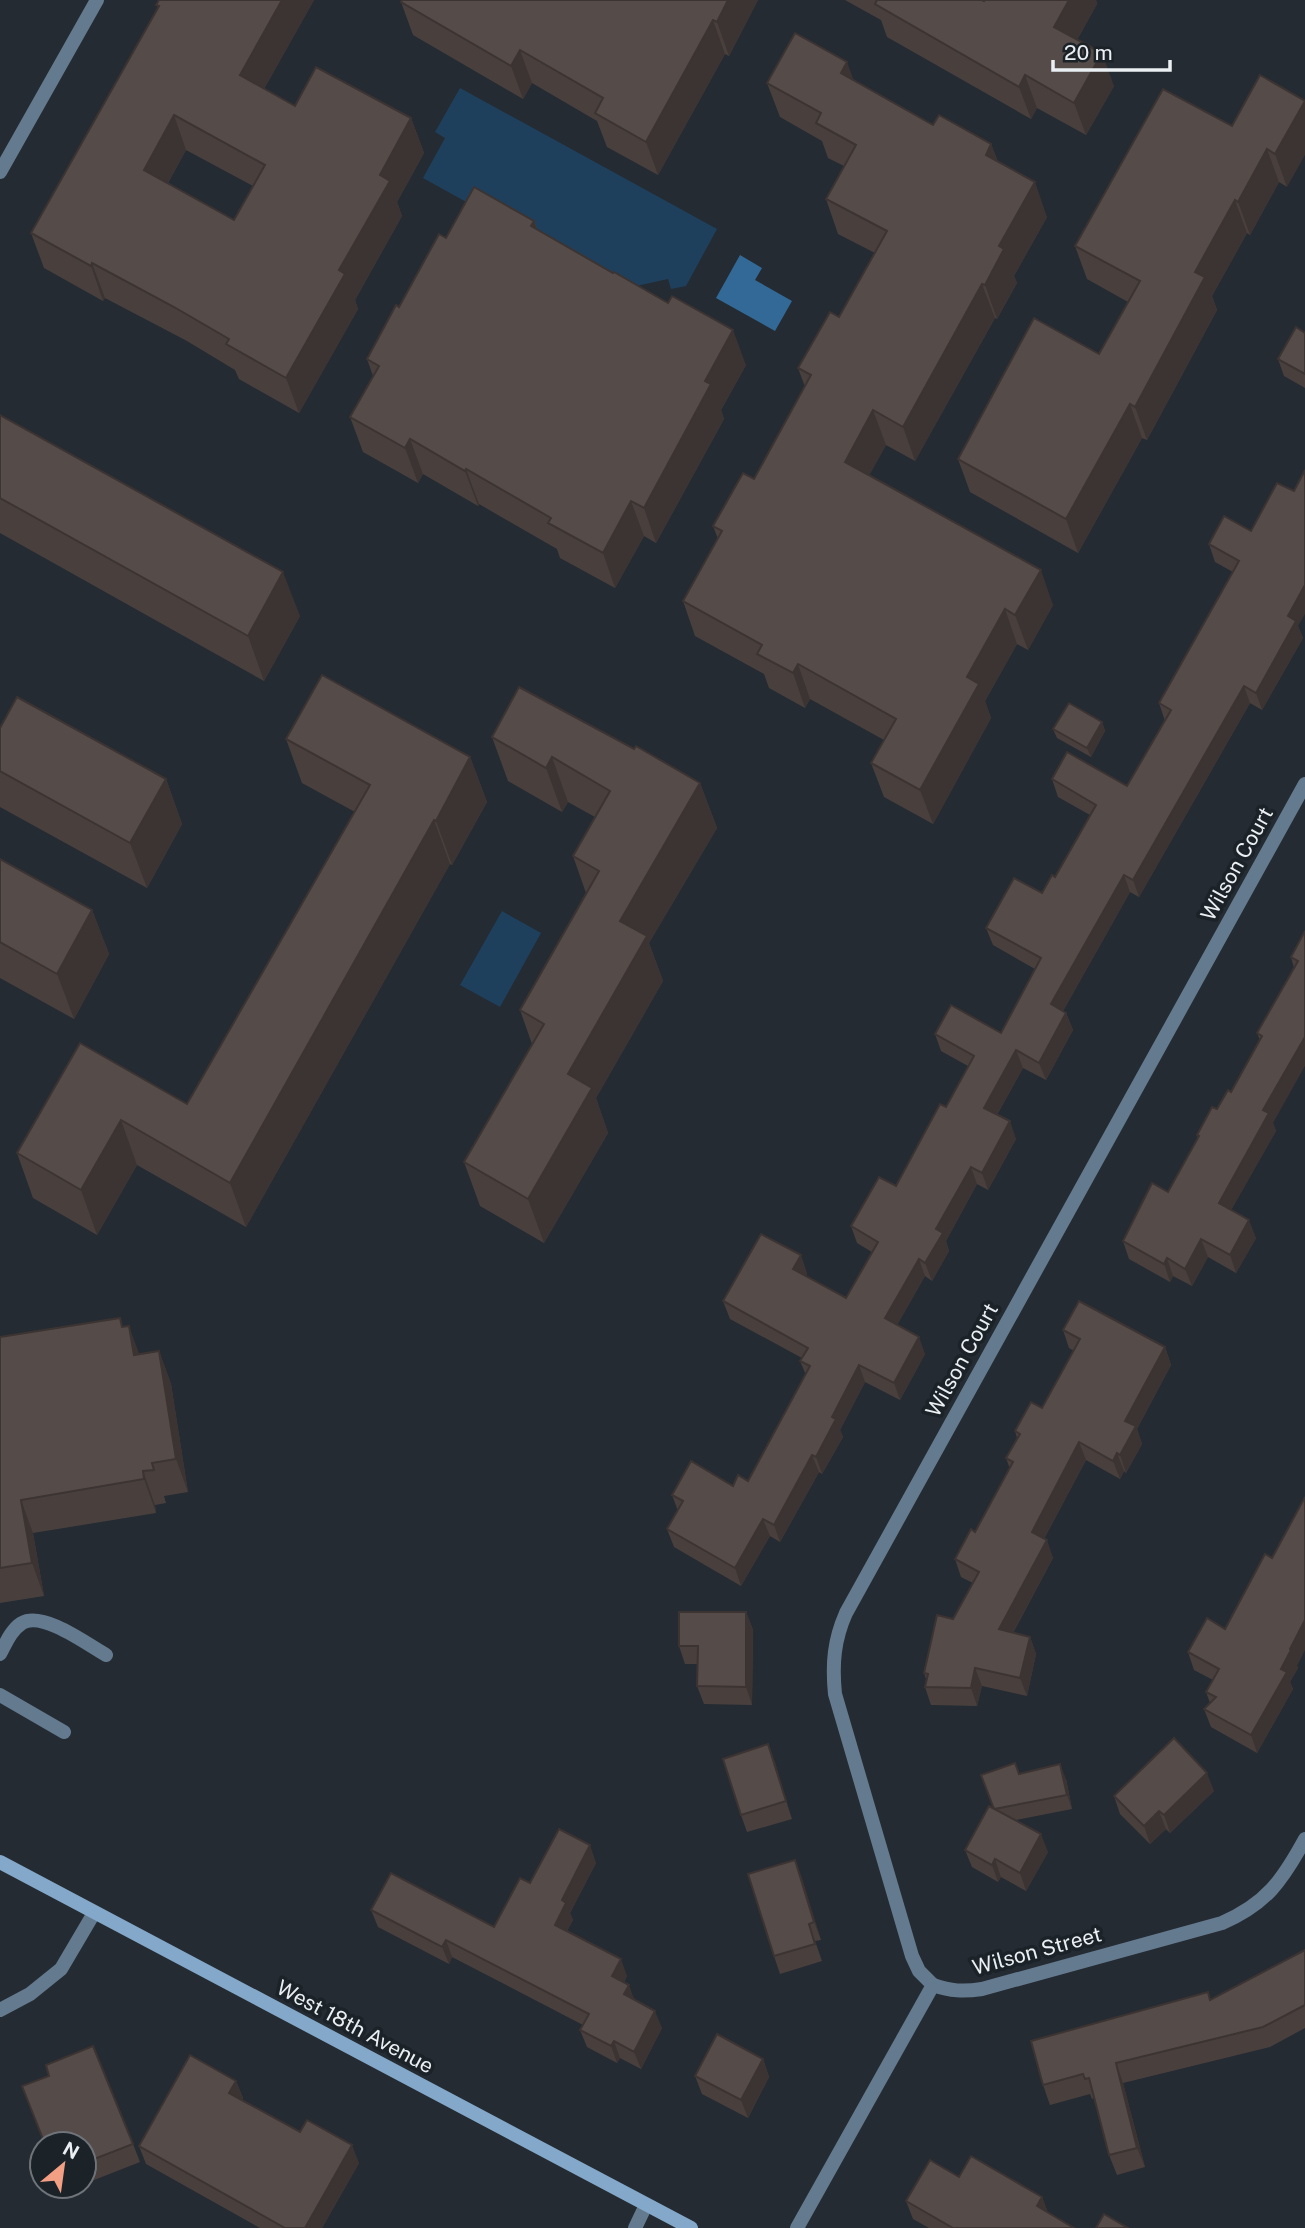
<svg xmlns="http://www.w3.org/2000/svg" width="1305" height="2228" font-family="'Public Sans',sans-serif">
<style>
.green{fill:#1f405d}
.water{fill:#336997}
.lines{fill:none;stroke-linecap:round;stroke-linejoin:round}
.service{stroke:#647a8f;stroke-width:14}
.minor{stroke:#647a8f;stroke-width:14}
.tertiary{stroke:#647a8f;stroke-width:14}
.secondary{stroke:#83a8c9;stroke-width:14}
.wall{fill:#49403e;fill-rule:evenodd}
.shaded-wall{fill:#3c3432}
.building{fill:#554b48;stroke:#3c3432;stroke-width:2;fill-rule:evenodd}
.labels{text-anchor:middle;stroke-width:7;stroke-linejoin:round;paint-order:stroke}
.street-label{font-size:21px;fill:#eaeff3;stroke:#1b2228}
</style>
<rect width="100%" height="100%" fill="#242b32"/>
<g class="green">
<path d="M460,88L717,229L686,286L671,289L668,279L623,289L423,178L445,138L435,132Z"/>
<path d="M502,911L541,933L500,1007L460,985Z"/>
</g>
<path class="water" d="M740,255L762,268L755,280L792,301L775,331L716,298Z"/>
<g class="lines">
<g class="service">
<path d="M0,1654C6,1643 11,1630 22,1623C43,1611 87,1644 106,1655"/>
<path d="M0,1695L64,1732"/>
</g>
<g class="minor">
<path d="M933,1985L919,1971L912,1956L835,1694C832,1664 834,1640 846,1613L1305,784"/>
<path d="M0,2010L30,1994L61,1969L94,1913"/>
<path d="M797,2228L933,1985C951,1991 963,1992 982,1989L1222,1923C1266,1904 1282,1881 1305,1839"/>
</g>
<g class="tertiary">
<path d="M0,172L97,0"/>
<path d="M635,2228L646,2205"/>
</g>
<path class="secondary" d="M0,1862L691,2228"/>
</g>
<g class="wall">
<path d="M159,0H314L264,89L295,106L411,118L424,153L397,202L402,216L355,300L358,309L299,413L239,379L235,370L187,341L105,298L103,301L44,268L31,233L158,8L156,5ZM186,150L253,186L234,220L168,183Z"/>
<path d="M758,0L729,56L725,54L658,175L607,147L597,121L532,83L523,99L413,35L401,2Z"/>
<path d="M845,0H982L984,1L985,0H1096L1097,4L1077,40L1114,86L1086,135L1037,108L1031,119L887,37L881,20Z"/>
<path d="M1260,75L1287,187L1279,182L1250,235L1247,233L1212,296L1217,310L1147,440L1142,438L1078,553L970,492L958,459L1099,354L1128,302L1087,279L1075,246L1232,126Z"/>
<path d="M854,80L933,125L991,144L998,162L1047,217L1014,276L1017,283L997,319L995,318L915,461L886,445L869,475L1053,605L1028,650L1017,644L985,701L991,718L933,824L884,797L871,763L884,740L810,699L805,708L769,688L764,674L695,636L683,601L718,539L713,526L754,479L805,387L798,368L839,317L875,253L838,234L826,199L844,166L828,158L822,141L780,117L767,83Z"/>
<path d="M534,221L538,230L746,365L721,410L724,419L656,543L644,536L615,588L560,558L557,549L479,504L478,506L423,474L418,483L363,452L350,417L373,376L367,359L399,307L446,238Z"/>
<path d="M1305,333V388L1284,376L1278,359Z"/>
<path d="M0,415L300,616L264,681L0,533Z"/>
<path d="M1224,516L1298,626L1303,638L1262,710L1250,703L1139,897L1130,892L1063,1011L1066,1013L1073,1030L1046,1080L1023,1068L997,1115L1016,1139L988,1190L977,1184L946,1241L949,1251L932,1281L925,1276L897,1325L925,1354L900,1400L865,1382L840,1430L843,1437L822,1474L819,1472L780,1542L770,1536L741,1586L674,1547L667,1529L678,1511L672,1495L733,1486L748,1481L806,1375L800,1361L802,1358L730,1319L723,1301L807,1273L806,1276L846,1298L872,1252L857,1243L851,1226L896,1186L946,1107L968,1066L941,1051L935,1034L1001,1033L1035,969L993,945L986,928L1042,893L1055,877L1090,815L1058,797L1052,779L1127,786L1165,721L1159,703L1233,572L1215,562L1209,544Z"/>
<path d="M1102,722L1105,731L1091,757L1057,738L1053,729Z"/>
<path d="M0,728L166,779L182,824L147,888L0,807Z"/>
<path d="M492,737L634,749L700,783L717,828L649,943L663,981L596,1098L608,1133L544,1243L480,1206L464,1162L532,1044L520,1010L586,893L573,856L595,817L568,802L562,812L508,781Z"/>
<path d="M286,739L470,757L487,802L452,865L450,864L246,1227L137,1165L97,1235L33,1198L17,1153L80,1043L187,1104L355,812L302,783Z"/>
<path d="M0,859L92,910L109,954L74,1019L0,978Z"/>
<path d="M1305,931L1273,1123L1276,1131L1231,1210L1256,1238L1236,1273L1208,1257L1192,1286L1173,1276L1170,1282L1129,1259L1123,1241L1168,1192L1198,1138L1197,1135L1231,1092L1260,1040L1257,1033L1294,968L1291,957Z"/>
<path d="M123,1327L139,1354L159,1351L171,1384L188,1492L164,1496L166,1503L155,1505L156,1513L33,1533L44,1596L0,1603V1337Z"/>
<path d="M1063,1330L1165,1347L1171,1365L1137,1429L1142,1444L1126,1473L1124,1471L1120,1479L1086,1460L1044,1539L1053,1558L1013,1633L1030,1637L1036,1654L1027,1696L982,1686L977,1706L931,1705L925,1687L926,1679L924,1673L973,1583L961,1577L955,1559L975,1532L1010,1469L1006,1458L1017,1438L1015,1431L1042,1408L1074,1351L1069,1348Z"/>
<path d="M746,1612L753,1630L752,1705L704,1704L697,1686V1664H685L679,1646Z"/>
<path d="M1225,1629L1297,1666L1298,1668L1290,1682L1293,1689L1257,1753L1211,1727L1204,1709L1210,1703L1206,1692L1213,1680L1194,1670L1188,1652Z"/>
<path d="M768,1744L792,1819L747,1832L741,1815Z"/>
<path d="M1019,1774L1066,1779L1072,1809L1016,1820L1048,1852L1026,1891L1001,1877L998,1882L972,1867L965,1850L993,1808Z"/>
<path d="M1214,1791L1170,1833L1166,1829L1150,1844L1120,1814L1114,1796Z"/>
<path d="M795,1860L821,1940L815,1941L822,1961L780,1974L774,1956Z"/>
<path d="M596,1863L570,1913L573,1920L567,1931L627,1976L624,1982L635,2000L662,2028L641,2069L620,2058L617,2063L587,2047L580,2030L583,2025L452,1957L449,1964L378,1927L371,1910L494,1927L530,1883Z"/>
<path d="M1305,1950V2028L1270,2047L1123,2083L1145,2167L1117,2175L1109,2155L1094,2098L1092,2099L1090,2094L1050,2105L1043,2085L1210,2000Z"/>
<path d="M763,2059L769,2077L748,2118L702,2094L695,2076Z"/>
<path d="M236,2081L243,2098L242,2100L359,2163L322,2228H260L146,2164L139,2146Z"/>
<path d="M22,2086L133,2144L140,2162L84,2184V2144H45Z"/>
<path d="M959,2177L1042,2197L1048,2213L1074,2228H929L913,2219L906,2201Z"/>
<path d="M62,2186H79L64,2192Z"/>
</g>
<g class="shaded-wall">
<path d="M282,0H314L252,110L240,75Z"/>
<path d="M728,0H758L729,56L717,22Z"/>
<path d="M1069,0H1096L1097,4L1066,59L1054,27Z"/>
<path d="M713,20L725,54L658,175L646,142Z"/>
<path d="M520,50L532,83L523,99L511,66Z"/>
<path d="M1102,53L1114,86L1086,135L1074,103Z"/>
<path d="M847,62L860,97L841,73Z"/>
<path d="M1025,75L1037,108L1031,119L1019,87Z"/>
<path d="M1305,101V155L1287,187L1275,154Z"/>
<path d="M174,115L186,150L156,204L144,170Z"/>
<path d="M411,118L424,153L397,202L402,216L355,300L358,309L299,413L286,378L339,270L380,175Z"/>
<path d="M991,144L1004,179L986,155Z"/>
<path d="M1267,149L1279,182L1250,235L1238,202Z"/>
<path d="M1035,182L1047,217L1014,276L1017,283L997,319L985,285L999,246Z"/>
<path d="M1235,200L1247,233L1212,296L1217,310L1147,440L1135,407L1195,272Z"/>
<path d="M534,221L547,256L531,226Z"/>
<path d="M92,263L105,298L103,301L91,266Z"/>
<path d="M982,284L995,318L915,461L903,427Z"/>
<path d="M733,330L746,365L721,410L724,419L656,543L644,508L705,381Z"/>
<path d="M1130,404L1142,438L1078,553L1066,519Z"/>
<path d="M873,410L886,445L858,496L845,462Z"/>
<path d="M410,439L423,474L418,483L405,448Z"/>
<path d="M466,469L479,504L478,506L465,471Z"/>
<path d="M631,501L644,536L615,588L603,553Z"/>
<path d="M1041,570L1053,605L1028,650L1015,615Z"/>
<path d="M283,572L300,616L264,681L248,636Z"/>
<path d="M1305,585V614L1298,626L1303,638L1262,710L1256,693L1288,616Z"/>
<path d="M1005,609L1017,644L985,701L991,718L933,824L920,790L967,677Z"/>
<path d="M798,664L810,699L805,708L793,673Z"/>
<path d="M1244,686L1250,703L1139,897L1133,880Z"/>
<path d="M1102,722L1105,731L1091,757L1087,748Z"/>
<path d="M470,757L487,802L452,865L436,821Z"/>
<path d="M552,757L568,802L562,812L546,768Z"/>
<path d="M166,779L182,824L147,888L130,843Z"/>
<path d="M700,783L717,828L649,943L663,981L596,1098L608,1133L544,1243L528,1199L568,1074L620,921Z"/>
<path d="M434,820L450,864L246,1227L230,1183Z"/>
<path d="M1124,875L1130,892L1057,1022L1051,1004Z"/>
<path d="M92,910L109,954L74,1019L57,974Z"/>
<path d="M1066,1013L1073,1030L1046,1080L1039,1063Z"/>
<path d="M1305,1037V1066L1273,1123L1276,1131L1225,1221L1219,1203L1263,1110Z"/>
<path d="M1016,1050L1023,1068L991,1125L984,1108Z"/>
<path d="M121,1120L137,1165L97,1235L81,1190Z"/>
<path d="M1010,1121L1016,1139L988,1190L982,1173Z"/>
<path d="M971,1167L977,1184L946,1241L949,1251L932,1281L925,1263L936,1229Z"/>
<path d="M1249,1220L1256,1238L1236,1273L1230,1255Z"/>
<path d="M1201,1239L1208,1257L1192,1286L1185,1269Z"/>
<path d="M801,1255L807,1273L800,1287L793,1269Z"/>
<path d="M1167,1258L1173,1276L1170,1282L1164,1264Z"/>
<path d="M919,1259L925,1276L891,1336L885,1318Z"/>
<path d="M129,1326L141,1359L134,1355Z"/>
<path d="M919,1337L925,1354L900,1400L894,1383Z"/>
<path d="M1165,1347L1171,1365L1137,1429L1142,1444L1126,1473L1120,1455L1125,1421Z"/>
<path d="M159,1351L171,1384L188,1492L176,1459Z"/>
<path d="M859,1365L865,1382L840,1430L843,1437L822,1474L816,1457L832,1417Z"/>
<path d="M1079,1442L1086,1460L1038,1550L1032,1532Z"/>
<path d="M1117,1453L1124,1471L1120,1479L1113,1461Z"/>
<path d="M812,1455L819,1472L780,1542L774,1525Z"/>
<path d="M143,1471L155,1505L156,1513L144,1479Z"/>
<path d="M21,1500L33,1533L44,1596L32,1563Z"/>
<path d="M763,1519L770,1536L741,1586L735,1568Z"/>
<path d="M1047,1540L1053,1558L1005,1647L999,1629Z"/>
<path d="M746,1612L753,1630L752,1705L746,1687Z"/>
<path d="M1305,1620V1650L1297,1666L1298,1668L1290,1682L1293,1689L1257,1753L1251,1735L1290,1649Z"/>
<path d="M1030,1637L1036,1654L1027,1696L1020,1678Z"/>
<path d="M975,1668L982,1686L977,1706L971,1688Z"/>
<path d="M768,1744L775,1762L792,1819L786,1801Z"/>
<path d="M1060,1764L1066,1779L1072,1809L1067,1795Z"/>
<path d="M1207,1773L1214,1791L1170,1833L1164,1815Z"/>
<path d="M1159,1811L1166,1829L1150,1844L1144,1826Z"/>
<path d="M1041,1834L1048,1852L1026,1891L1020,1873Z"/>
<path d="M590,1845L596,1863L570,1913L573,1920L561,1942L555,1925L562,1900Z"/>
<path d="M995,1859L1001,1877L998,1882L992,1865Z"/>
<path d="M795,1860L802,1878L821,1940L814,1922Z"/>
<path d="M446,1940L452,1957L449,1964L442,1947Z"/>
<path d="M621,1959L627,1976L618,1993L612,1976Z"/>
<path d="M629,1985L635,2002L624,1994Z"/>
<path d="M655,2011L662,2028L641,2069L634,2052Z"/>
<path d="M614,2041L620,2058L617,2063L611,2046Z"/>
<path d="M763,2059L769,2077L748,2118L741,2100Z"/>
<path d="M1116,2063L1123,2083L1145,2167L1137,2148Z"/>
<path d="M236,2081L243,2098L236,2111L229,2093Z"/>
<path d="M352,2145L359,2163L322,2228H305Z"/>
<path d="M1042,2197L1049,2215L1037,2206Z"/>
</g>
<g class="building">
<path d="M159,0H282L240,75L295,106L316,67L411,118L380,175L390,181L339,270L345,274L286,378L226,344L229,339L174,307L92,263L91,266L31,233L159,6L156,5ZM174,115L265,165L234,220L144,170Z"/>
<path d="M402,0H728L717,22L713,20L646,142L595,113L603,98L520,50L511,66L401,2Z"/>
<path d="M877,0H982L984,1L985,0H1069L1054,27L1102,53L1074,103L1025,75L1019,87L875,4Z"/>
<path d="M795,33L847,62L841,73L933,125L939,115L991,144L986,155L1035,182L999,246L1004,249L985,285L982,284L903,427L873,410L845,462L1041,570L1015,615L1005,609L967,677L979,684L920,790L871,763L896,719L798,664L793,673L757,654L762,645L683,601L722,531L713,526L743,473L754,479L811,375L798,368L830,312L839,317L887,231L826,199L856,145L816,123L821,113L767,83Z"/>
<path d="M1260,75L1305,101L1275,154L1267,149L1238,202L1235,200L1195,272L1205,277L1135,407L1130,404L1066,519L958,459L1034,318L1099,354L1140,281L1075,246L1163,89L1232,126Z"/>
<path d="M474,187L534,221L531,226L613,273L614,272L668,303L672,296L733,330L705,381L711,384L644,508L631,501L603,553L548,523L551,518L466,469L465,471L410,439L405,448L350,417L379,366L367,359L396,305L399,307L439,234L446,238Z"/>
<path d="M1296,327L1305,333V374L1278,359Z"/>
<path d="M0,415L283,572L248,636L0,498Z"/>
<path d="M1305,470V585L1288,616L1296,621L1256,693L1244,686L1133,880L1124,875L1051,1004L1066,1013L1039,1063L1016,1050L984,1108L1010,1121L982,1173L971,1167L936,1229L943,1233L925,1263L919,1259L885,1318L919,1337L894,1383L859,1365L832,1417L836,1419L816,1457L812,1455L774,1525L763,1519L735,1568L667,1529L683,1501L672,1495L691,1461L733,1486L738,1475L748,1481L810,1366L800,1361L808,1348L723,1301L761,1234L801,1255L793,1269L846,1298L878,1242L851,1226L879,1177L896,1186L940,1104L946,1107L974,1056L935,1034L951,1005L1001,1033L1041,958L986,928L1014,878L1042,893L1052,875L1055,877L1096,805L1052,779L1067,752L1127,786L1171,710L1159,703L1239,561L1209,544L1224,516L1251,531L1277,483L1294,491Z"/>
<path d="M322,675L470,757L436,821L434,820L230,1183L121,1120L81,1190L17,1153L80,1043L187,1104L370,785L286,739Z"/>
<path d="M519,687L634,749L636,746L700,783L620,921L647,936L568,1074L592,1088L528,1199L464,1162L544,1024L520,1010L599,871L573,856L610,791L552,757L546,768L492,737Z"/>
<path d="M17,697L166,779L130,843L0,771V728Z"/>
<path d="M1069,703L1102,722L1087,748L1053,729Z"/>
<path d="M0,859L92,910L57,974L0,942Z"/>
<path d="M1305,931V1037L1263,1110L1269,1113L1219,1203L1249,1220L1230,1255L1201,1239L1185,1269L1167,1258L1164,1264L1123,1241L1152,1183L1168,1192L1199,1136L1197,1135L1212,1107L1217,1109L1228,1090L1231,1092L1262,1036L1257,1033L1298,961L1291,957Z"/>
<path d="M1079,1301L1165,1347L1125,1421L1136,1426L1120,1455L1117,1453L1113,1461L1079,1442L1032,1532L1047,1540L999,1629L1030,1637L1020,1678L975,1668L971,1688L925,1687L928,1674L924,1673L937,1615L953,1619L979,1572L955,1559L971,1529L975,1532L1013,1462L1006,1458L1020,1434L1015,1431L1031,1402L1042,1408L1080,1339L1063,1330Z"/>
<path d="M120,1318L122,1327L129,1326L134,1355L159,1351L176,1459L152,1463L154,1470L143,1471L144,1479L21,1500L32,1563L0,1568V1337Z"/>
<path d="M1305,1497V1620L1290,1649L1291,1650L1281,1669L1287,1672L1251,1735L1204,1709L1216,1697L1206,1692L1219,1669L1188,1652L1207,1618L1225,1629L1265,1554L1272,1558Z"/>
<path d="M679,1612H746V1687L697,1686L698,1646H679Z"/>
<path d="M1174,1738L1207,1773L1164,1815L1159,1811L1144,1826L1114,1796Z"/>
<path d="M768,1744L786,1801L741,1815L723,1759Z"/>
<path d="M1015,1763L1019,1774L1060,1764L1067,1795L994,1809L981,1775Z"/>
<path d="M989,1806L1041,1834L1020,1873L995,1859L992,1865L965,1850Z"/>
<path d="M559,1829L590,1845L562,1900L566,1903L555,1925L621,1959L612,1976L629,1985L624,1994L655,2011L634,2052L614,2041L611,2046L580,2030L589,2014L446,1940L442,1947L371,1910L391,1873L494,1927L520,1878L530,1883Z"/>
<path d="M795,1860L814,1922L809,1924L815,1944L774,1956L748,1874Z"/>
<path d="M1305,1950V2005L1263,2027L1116,2063L1137,2148L1109,2155L1089,2078L1085,2079L1083,2074L1043,2085L1031,2041L1208,1992L1210,2000Z"/>
<path d="M717,2034L763,2059L741,2100L695,2076Z"/>
<path d="M93,2046L133,2144L84,2163V2144H45L22,2086L49,2076L46,2065Z"/>
<path d="M190,2055L236,2081L229,2093L300,2132L307,2120L352,2145L305,2228H285L139,2146Z"/>
<path d="M971,2156L1042,2197L1037,2206L1074,2228H953L906,2201L930,2160L959,2177Z"/>
<path d="M1104,2214L1128,2228H1096Z"/>
</g>
<g class="labels">
<g class="street-label">
<text transform="translate(1237 864) rotate(-61)" y="7">Wilson Court</text>
<text transform="translate(962 1360) rotate(-61)" y="7">Wilson Court</text>
<text transform="translate(1037 1951) rotate(-15)" y="7">Wilson Street</text>
<text transform="translate(355 2027) rotate(28)" y="7">West 18th Avenue</text>
</g>
</g>
<g transform="translate(63 2165) rotate(29)"><circle r="33" fill="#1b2228" stroke="#6e7479" stroke-width="2"/>
<path d="M0-5L12 26L0 18L-12 26Z" fill="#f39f84"/>
<text y="-10" font-size="19" font-weight="bold" text-anchor="middle" fill="#eaeff3">N</text>
</g>
<path d="M1053 60v10h117v-10" fill="none" stroke="#eaeff3" stroke-width="3.5"/>
<text x="1064" y="60" font-size="21" fill="#eaeff3" stroke="#1b2228" stroke-width="5" paint-order="stroke">20 m</text>
</svg>
